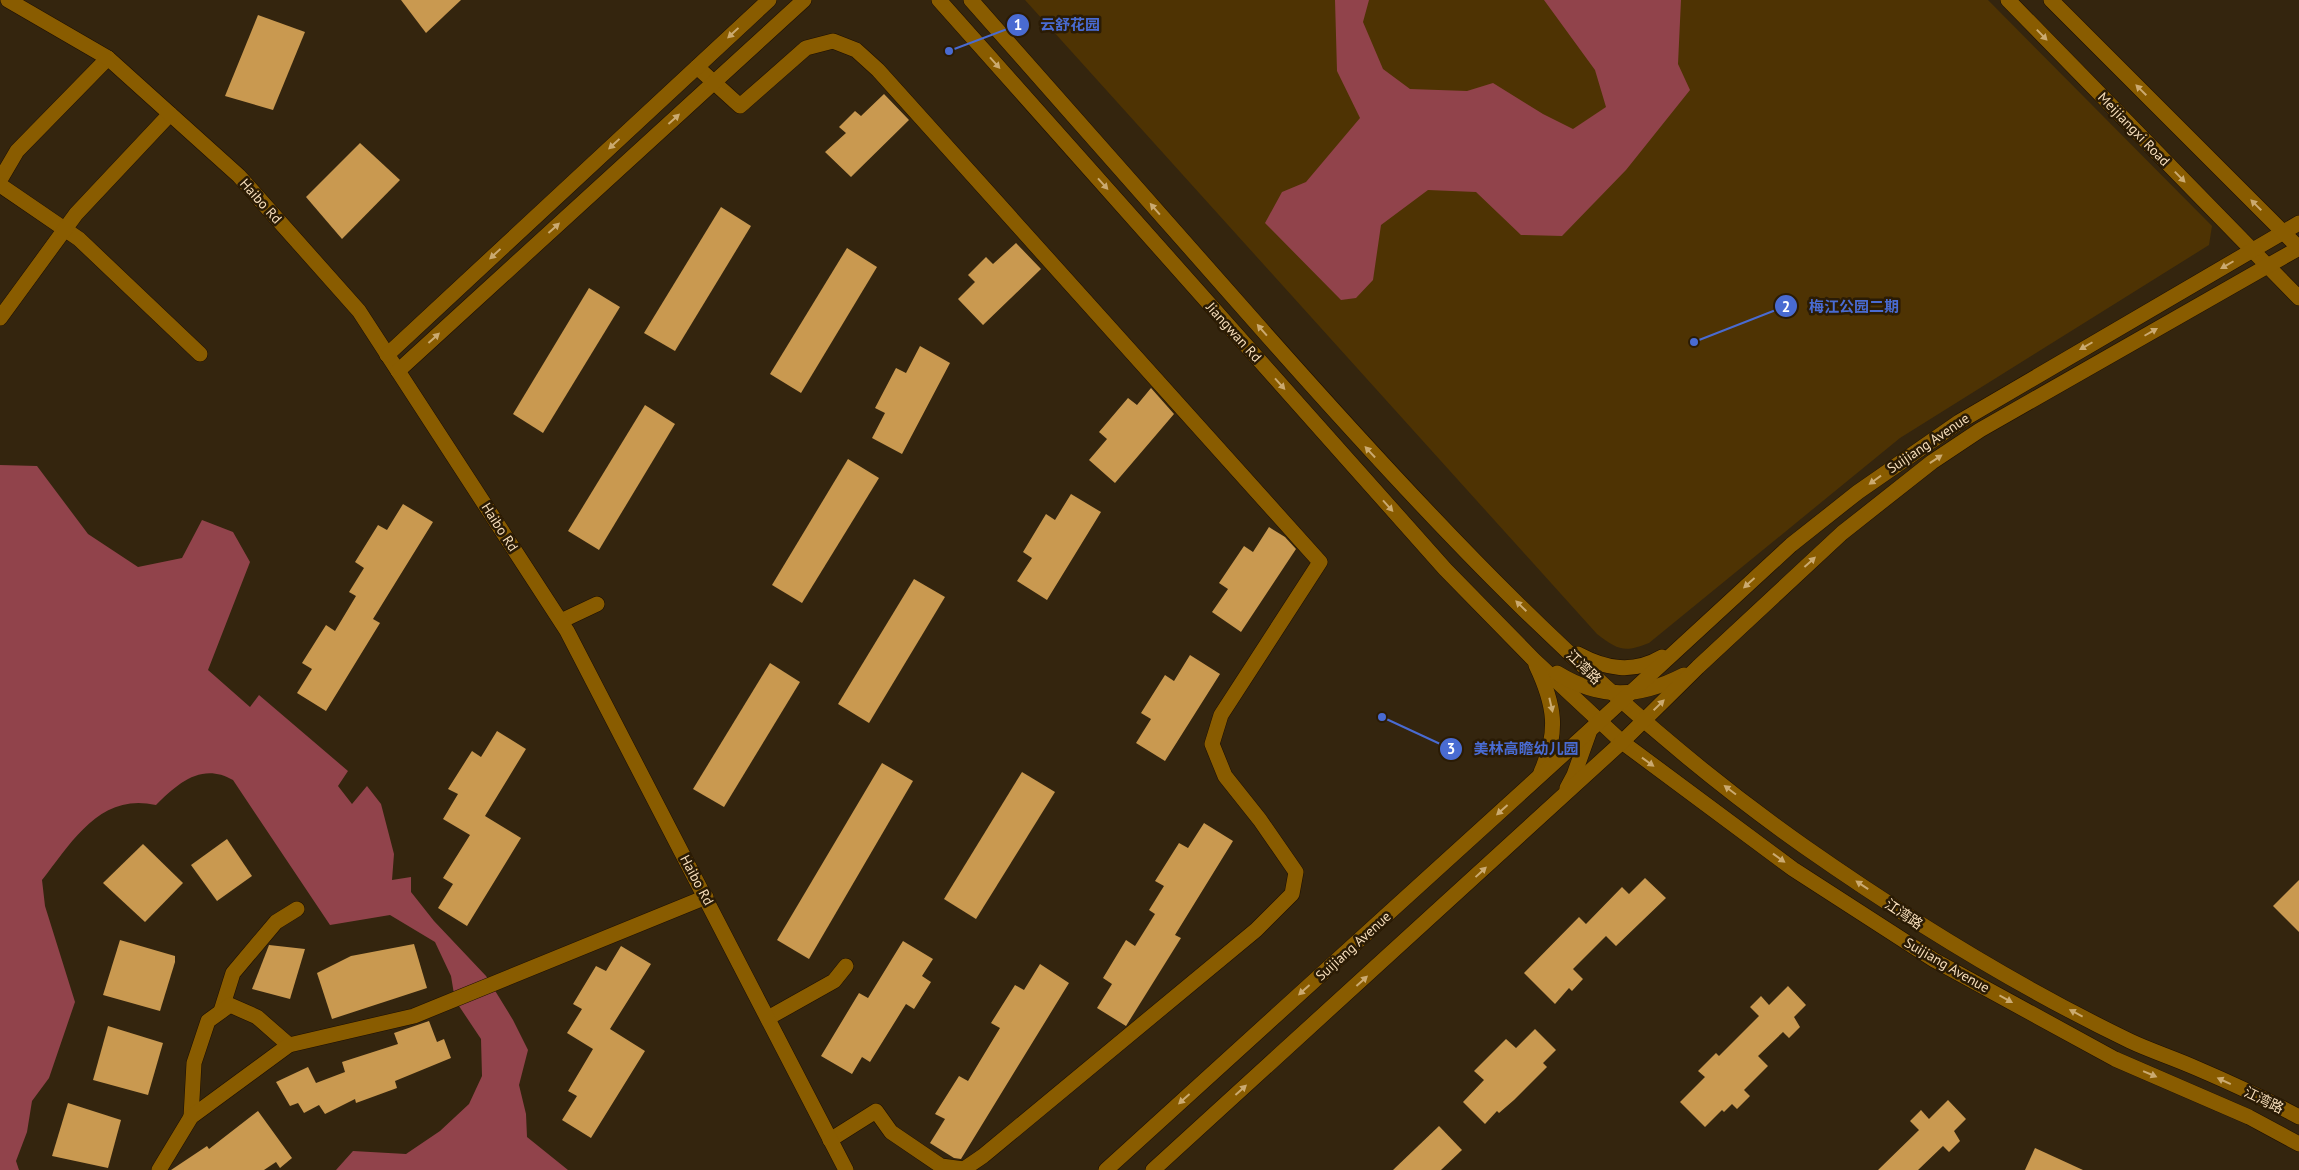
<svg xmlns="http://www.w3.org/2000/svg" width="2299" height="1170" font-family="'PT Sans','Noto Sans SC',sans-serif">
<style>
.green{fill:#4e3303}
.water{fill:#91434b}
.building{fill:#c99950}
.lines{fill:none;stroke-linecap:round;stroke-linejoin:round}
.street-casing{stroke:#1c0e00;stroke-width:16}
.secondary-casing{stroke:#1c0e00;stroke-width:16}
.street{stroke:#895c00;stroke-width:15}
.secondary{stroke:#895c00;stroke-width:15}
.oneway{fill:#cbaa70}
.labels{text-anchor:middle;stroke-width:5;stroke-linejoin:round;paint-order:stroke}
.street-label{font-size:14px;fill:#f7debb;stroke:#2a1b05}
.leader{fill:none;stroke:#496bd2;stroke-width:2}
.callout-dot{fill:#496bd2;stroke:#2a1b05;stroke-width:2}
.mark-label{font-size:15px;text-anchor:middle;font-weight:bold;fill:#fff}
.callout-label{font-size:15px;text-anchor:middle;font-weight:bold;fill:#496bd2;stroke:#2a1b05;stroke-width:5;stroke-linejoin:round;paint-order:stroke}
</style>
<rect width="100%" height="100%" fill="#34250e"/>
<path class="green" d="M1025,0H1988L2212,226L2209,245L1900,438L1649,643C1624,653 1618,650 1597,634Z"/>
<g class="water">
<path d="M1335,0H1369L1363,22L1383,69L1410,89L1467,91L1493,83L1543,114L1573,129L1606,107L1595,70L1544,0H1681L1678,64L1690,90L1626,170L1562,236L1521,235L1476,192L1428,190L1381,225L1373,280L1356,298L1341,300L1265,223L1282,192L1306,182L1360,118L1337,71Z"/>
<path d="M0,465L37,466L88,534L138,567L182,558L202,520L233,532L250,562L208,670L250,707L259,695L348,771L338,786L352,804L367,786L381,804L394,854L392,880L411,877V892L434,921L486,976L513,1020L528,1050L519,1085L526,1114L527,1137L568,1170H336L353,1151L406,1154L440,1131L469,1104L482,1076L481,1039L455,1000L451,976L435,942L390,915L330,925L233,780C202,762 178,783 156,805C100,792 72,842 42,880L45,906L75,1002L49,1078L32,1101L27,1132L16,1161L19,1170H0Z"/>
</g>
<g class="building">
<path d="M401,0H461L426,33Z"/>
<path d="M258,15L305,32L273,110L225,96Z"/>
<path d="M884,94L909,120L851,177L825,152L846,133L839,127L855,111L861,116Z"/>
<path d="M360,143L400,180L342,239L306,197Z"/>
<path d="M721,207L751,226L675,351L644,333Z"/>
<path d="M1016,243L1041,269L983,325L958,299L975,282L968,275L986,257L993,264Z"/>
<path d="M847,248L877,267L801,393L770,374Z"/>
<path d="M589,288L620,307L543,433L513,414Z"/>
<path d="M920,346L950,363L902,454L872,438L885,413L875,408L896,368L906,373Z"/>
<path d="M1151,388L1174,414L1115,483L1089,460L1107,439L1099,432L1128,398L1137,405Z"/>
<path d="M645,405L675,424L599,550L568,531Z"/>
<path d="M848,459L879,478L802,603L772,585Z"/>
<path d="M1071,494L1101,512L1047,600L1017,581L1032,558L1023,552L1046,514L1055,520Z"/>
<path d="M403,504L433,522L373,619L380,623L326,711L297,693L312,669L302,663L326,625L335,631L356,596L349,592L364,568L355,562L378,525L387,530Z"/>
<path d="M1269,527L1285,537L1296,549L1241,632L1212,612L1228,589L1219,583L1244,546L1253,552Z"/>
<path d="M914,579L945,597L869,723L838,704Z"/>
<path d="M1190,655L1220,674L1165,761L1136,743L1151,719L1141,713L1165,675L1174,681Z"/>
<path d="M770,663L800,682L724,807L693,789Z"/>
<path d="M497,731L526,749L485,816L521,838L467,926L438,908L453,884L443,878L470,835L443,819L458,794L448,789L472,751L481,757Z"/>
<path d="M882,763L913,781L809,959L777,940Z"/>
<path d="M1022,772L1055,792L976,919L944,899Z"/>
<path d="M1204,823L1233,841L1175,935L1181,938L1126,1026L1097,1008L1112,984L1103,978L1126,940L1135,946L1155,914L1149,910L1164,886L1155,881L1179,843L1188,848Z"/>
<path d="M227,839L252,876L217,901L191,865Z"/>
<path d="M143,844L183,883L145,922L103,883Z"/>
<path d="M1645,878L1666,898L1616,946L1606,936L1573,969L1583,979L1572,991L1569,988L1555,1004L1524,973L1579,917L1586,924L1622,887L1629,894Z"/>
<path d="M2299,880V932L2273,906Z"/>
<path d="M120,940L175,956V962L160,1011L103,995Z"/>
<path d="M903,941L933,959L922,976L931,982L914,1009L906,1004L870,1062L862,1057L852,1074L821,1056L859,993L868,998Z"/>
<path d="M414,944L427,988L332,1019L317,973L351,956Z"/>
<path d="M269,945L305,949L290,999L252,989Z"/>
<path d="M621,946L651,964L610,1029L645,1051L591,1138L562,1120L577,1096L568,1091L593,1049L567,1033L582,1009L573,1004L596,966L606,971Z"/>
<path d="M1040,964L1069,983L961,1159L954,1158L930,1143L945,1119L935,1114L959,1076L968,1081L980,1061L1000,1028L991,1023L1015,985L1024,990Z"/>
<path d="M1788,986L1806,1005L1794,1017L1800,1027L1789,1038L1783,1032L1758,1056L1768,1066L1744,1090L1750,1096L1737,1109L1732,1104L1724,1112L1722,1110L1705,1127L1680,1102L1705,1077L1698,1071L1716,1053L1719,1056L1759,1016L1750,1007L1761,996L1769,1005Z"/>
<path d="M429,1021L437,1042L444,1039L451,1058L395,1081L397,1088L356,1103L355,1099L325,1114L319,1105L304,1113L298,1103L290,1106L276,1082L308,1067L316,1083L345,1072L342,1062L398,1044L394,1033Z"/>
<path d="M108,1026L163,1043L148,1095L93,1080Z"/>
<path d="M1535,1029L1556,1050L1543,1063L1547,1067L1514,1100L1499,1113L1497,1111L1485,1124L1463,1102L1484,1080L1474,1071L1506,1039L1516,1048Z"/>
<path d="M1948,1100L1966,1119L1954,1131L1960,1141L1949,1152L1943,1146L1918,1170H1878L1919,1130L1910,1121L1921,1110L1929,1119Z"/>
<path d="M68,1103L121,1120L108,1168L52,1156Z"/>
<path d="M258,1111L292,1158L280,1168L276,1162L264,1170H171L207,1146L209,1149Z"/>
<path d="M1439,1126L1462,1150L1441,1170H1393Z"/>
<path d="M2035,1148L2083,1170H2025Z"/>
</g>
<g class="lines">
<defs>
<g id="street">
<path d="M697,67L740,106L806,48L833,41L856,50L878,70L1320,562L1221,715L1212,744L1225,776L1260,820L1296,872L1292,894L1256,930L983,1156L964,1169L941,1166L891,1132L876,1111L830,1140"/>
<path d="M0,180L17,151L108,58"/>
<path d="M0,185L79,239L200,354"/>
<path d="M0,318L76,214L170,114"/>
<path d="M561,621L597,604"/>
<path d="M221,1011L233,973L276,922L297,909"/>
<path d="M768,1018L834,981L846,966"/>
<path d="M191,1117L194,1063L208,1021L230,1005L257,1017L289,1045"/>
<path d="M159,1170L191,1117L289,1045L414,1016L706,897"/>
</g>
<g id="secondary">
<path d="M8,0L108,58L239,176L359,311L567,631L846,1170"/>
<path d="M939,0L1445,569L1534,660L1622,742L1793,869L1934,960L2115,1059L2249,1117L2299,1144"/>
<path d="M971,0C1066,108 1162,216 1257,324C1424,513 1597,701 1805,847C1908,919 2016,986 2130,1041C2151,1051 2174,1058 2196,1068C2231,1083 2266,1099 2299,1117"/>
<path d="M2008,0L2299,298"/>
<path d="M387,355L769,0"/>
<path d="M398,371L804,0"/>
<path d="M1578,654C1606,669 1633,674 1662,657"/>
<path d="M1536,665C1555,705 1559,732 1541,772"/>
<path d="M1557,673C1601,700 1639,698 1684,675"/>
<path d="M1567,788L1574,775L1589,733"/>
<path d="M1106,1170L1589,731L1791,545L1858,492L1959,422L2299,223"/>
<path d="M1153,1170L1622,742L1698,667L1842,533L1932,462L1980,430L2299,248L2051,0"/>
</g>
</defs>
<use href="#street" class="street-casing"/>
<use href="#secondary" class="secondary-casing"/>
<use href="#street" class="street"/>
<use href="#secondary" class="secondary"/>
</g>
<defs><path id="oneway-solid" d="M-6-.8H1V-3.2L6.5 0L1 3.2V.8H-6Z" transform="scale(1.25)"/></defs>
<g class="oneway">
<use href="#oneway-solid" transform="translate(733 33) rotate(137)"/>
<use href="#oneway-solid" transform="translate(2042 35) rotate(46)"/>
<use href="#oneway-solid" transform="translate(995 63) rotate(48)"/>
<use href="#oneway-solid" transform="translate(2141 90) rotate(-135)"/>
<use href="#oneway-solid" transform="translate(674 119) rotate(-42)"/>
<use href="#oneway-solid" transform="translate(614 144) rotate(137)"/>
<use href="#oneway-solid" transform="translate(2180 177) rotate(46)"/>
<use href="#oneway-solid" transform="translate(1103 184) rotate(48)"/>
<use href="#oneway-solid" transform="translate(2256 205) rotate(-135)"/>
<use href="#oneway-solid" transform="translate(1155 209) rotate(-131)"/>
<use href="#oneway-solid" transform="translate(554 228) rotate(-42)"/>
<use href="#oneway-solid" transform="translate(495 254) rotate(137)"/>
<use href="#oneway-solid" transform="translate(2227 265) rotate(150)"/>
<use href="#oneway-solid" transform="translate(1262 330) rotate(-131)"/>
<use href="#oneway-solid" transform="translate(2151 332) rotate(-30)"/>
<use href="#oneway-solid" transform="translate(434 338) rotate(-42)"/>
<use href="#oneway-solid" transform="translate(2086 346) rotate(150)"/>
<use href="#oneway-solid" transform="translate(1280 384) rotate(48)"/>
<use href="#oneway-solid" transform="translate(1370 452) rotate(-133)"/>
<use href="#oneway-solid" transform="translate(1936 459) rotate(-34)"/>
<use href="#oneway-solid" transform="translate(1875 480) rotate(144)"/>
<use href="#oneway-solid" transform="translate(1388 506) rotate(48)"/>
<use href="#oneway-solid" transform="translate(1810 562) rotate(-42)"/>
<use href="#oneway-solid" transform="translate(1749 583) rotate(138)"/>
<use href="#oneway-solid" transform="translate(1521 606) rotate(-136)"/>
<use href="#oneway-solid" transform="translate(1551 705) rotate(77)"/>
<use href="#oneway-solid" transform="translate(1659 705) rotate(-44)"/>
<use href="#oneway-solid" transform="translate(1648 762) rotate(36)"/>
<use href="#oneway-solid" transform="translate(1730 790) rotate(-143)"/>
<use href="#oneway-solid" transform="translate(1502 810) rotate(138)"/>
<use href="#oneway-solid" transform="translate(1779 858) rotate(36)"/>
<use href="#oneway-solid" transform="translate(1481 872) rotate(-43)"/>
<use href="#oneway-solid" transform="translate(1862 885) rotate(-146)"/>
<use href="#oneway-solid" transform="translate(1362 981) rotate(-42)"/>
<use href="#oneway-solid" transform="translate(1304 990) rotate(138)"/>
<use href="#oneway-solid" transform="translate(2006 999) rotate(29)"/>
<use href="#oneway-solid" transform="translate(2076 1013) rotate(-152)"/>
<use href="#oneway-solid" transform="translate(2150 1074) rotate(23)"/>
<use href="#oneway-solid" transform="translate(2224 1081) rotate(-155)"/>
<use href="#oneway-solid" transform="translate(1241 1090) rotate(-42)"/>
<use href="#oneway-solid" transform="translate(1184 1099) rotate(138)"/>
</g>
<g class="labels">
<g class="street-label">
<text transform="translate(2134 129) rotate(46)" y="5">Meijiangxi Road</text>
<text transform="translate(261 201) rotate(48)" y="5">Haibo Rd</text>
<text transform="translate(1234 332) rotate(48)" y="5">Jiangwan Rd</text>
<text transform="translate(1928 443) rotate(-34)" y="5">Suijiang Avenue</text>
<text transform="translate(500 527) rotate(57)" y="5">Haibo Rd</text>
<text transform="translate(1584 667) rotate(44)" y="5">江湾路</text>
<text transform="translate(697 880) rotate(62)" y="5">Haibo Rd</text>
<text transform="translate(1904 914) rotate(34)" y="5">江湾路</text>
<text transform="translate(1353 946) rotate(-42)" y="5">Suijiang Avenue</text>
<text transform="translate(1947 965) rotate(30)" y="5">Suijiang Avenue</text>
<text transform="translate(2264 1100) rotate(26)" y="5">江湾路</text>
</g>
</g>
<path class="leader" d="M949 51L1018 25M1694 342L1786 306M1382 717L1451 749"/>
<g class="callout-dot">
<circle cx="949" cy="51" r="5"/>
<circle cx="1694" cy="342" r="5"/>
<circle cx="1382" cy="717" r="5"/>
<circle cx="1018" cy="25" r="12"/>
<circle cx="1786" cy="306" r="12"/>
<circle cx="1451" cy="749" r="12"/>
</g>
<g class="mark-label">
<text x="1018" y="30">1</text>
<text x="1786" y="312">2</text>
<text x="1451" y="754">3</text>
</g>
<g class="callout-label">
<text x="1070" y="30">云舒花园</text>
<text x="1854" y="312">梅江公园二期</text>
<text x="1526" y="754">美林高瞻幼儿园</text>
</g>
</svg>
